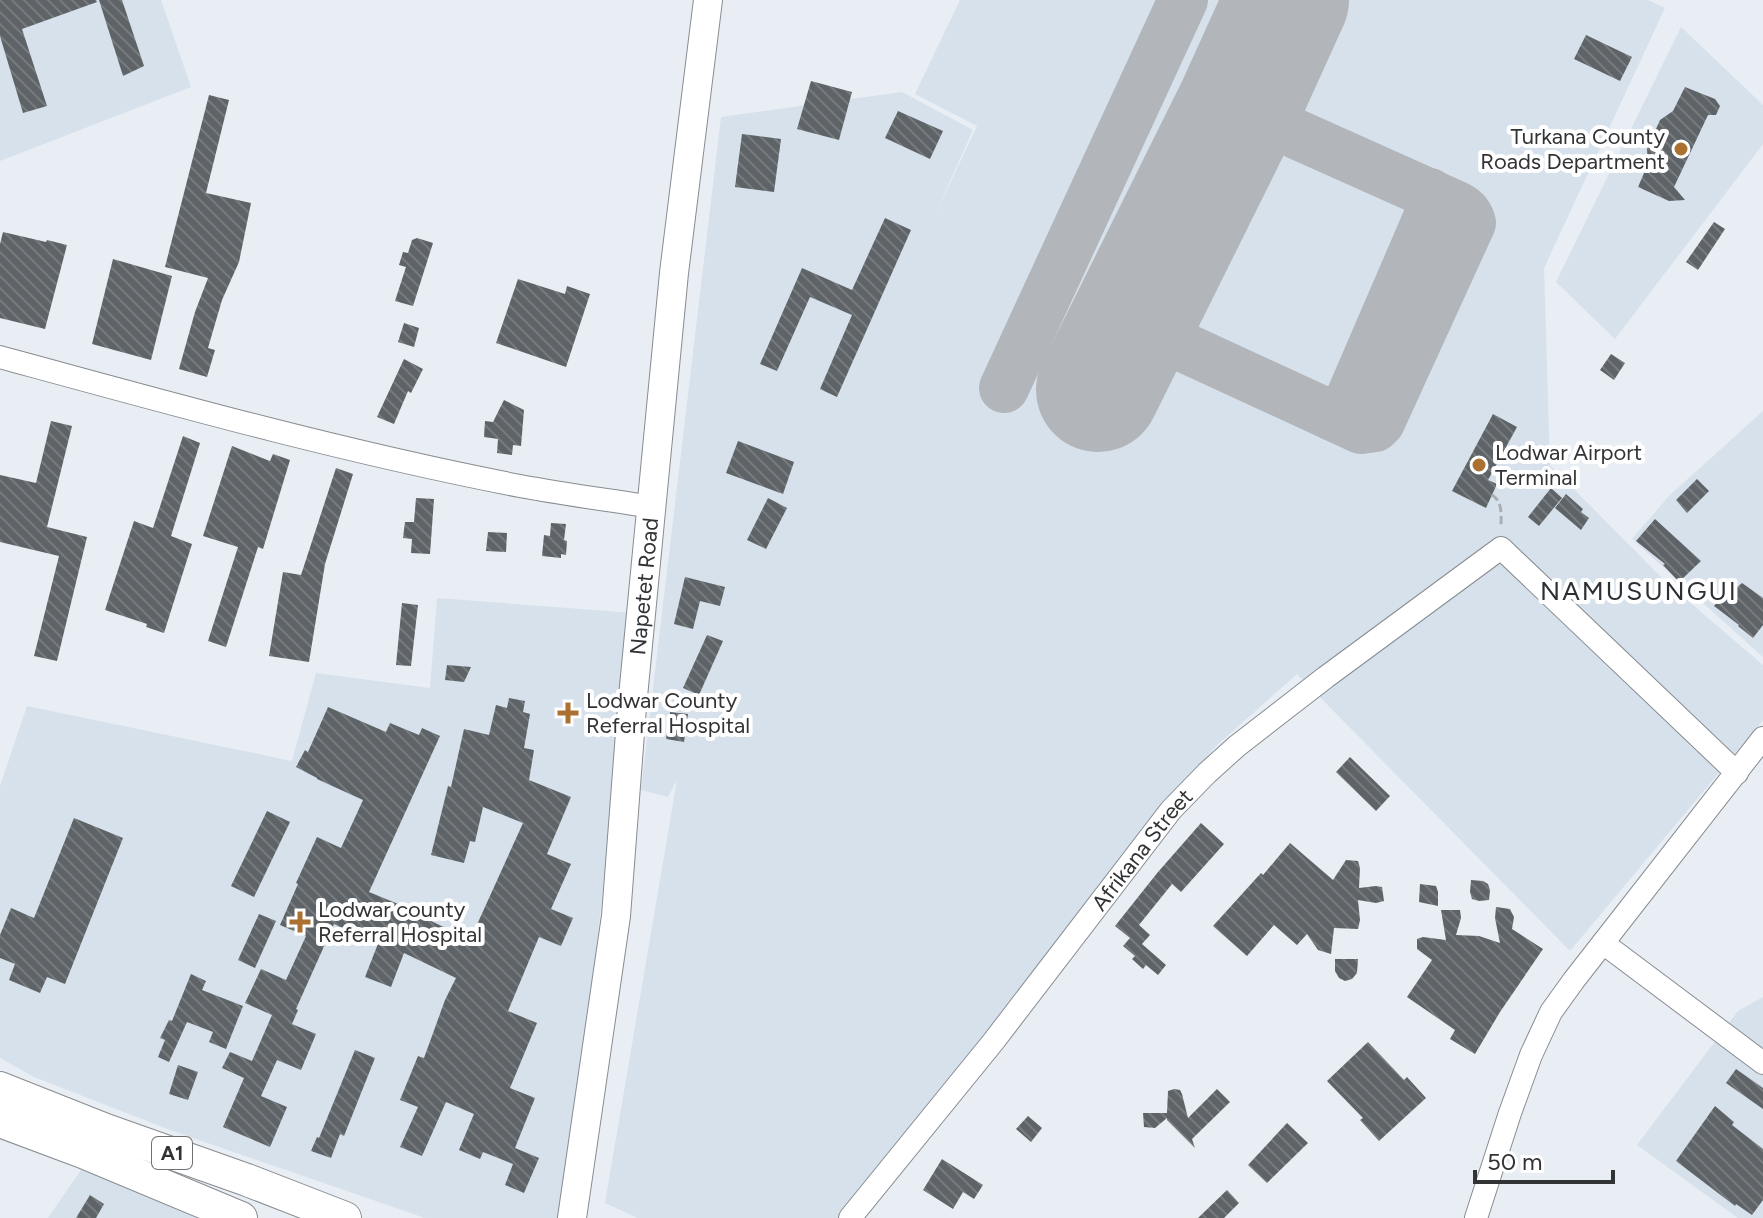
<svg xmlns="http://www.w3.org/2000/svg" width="1763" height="1218" font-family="Figtree,sans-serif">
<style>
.built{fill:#d6e1eb}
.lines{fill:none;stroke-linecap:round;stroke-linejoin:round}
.taxiway{stroke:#b2b6bb;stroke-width:50}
.runway{stroke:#b2b6bb;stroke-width:124}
.building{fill:url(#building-back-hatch)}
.minor-casing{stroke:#878c91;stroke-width:24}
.major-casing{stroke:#878c91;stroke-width:30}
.highway-casing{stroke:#878c91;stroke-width:34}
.path{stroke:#aaaeb3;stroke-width:3;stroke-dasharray:8 4;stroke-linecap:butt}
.minor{stroke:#fff;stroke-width:22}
.major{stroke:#fff;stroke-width:28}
.highway{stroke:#fff;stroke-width:32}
.poi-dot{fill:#aa7130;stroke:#fff;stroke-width:3}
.labels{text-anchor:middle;stroke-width:8;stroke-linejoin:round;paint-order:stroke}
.shield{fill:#fff;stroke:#6f7072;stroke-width:2}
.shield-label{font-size:20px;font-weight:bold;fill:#313335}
.poi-label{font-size:22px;fill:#313335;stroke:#fff;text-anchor:start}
.street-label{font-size:22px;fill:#313335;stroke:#fff}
.quarter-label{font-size:26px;letter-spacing:2px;fill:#2c3034;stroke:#fff}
</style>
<defs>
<pattern id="building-back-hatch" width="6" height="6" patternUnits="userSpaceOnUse" patternTransform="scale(2)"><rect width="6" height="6" fill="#5e6367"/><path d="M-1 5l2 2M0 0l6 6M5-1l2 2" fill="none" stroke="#777b7e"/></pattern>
</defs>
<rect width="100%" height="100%" fill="#e9eef4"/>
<g class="built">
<path d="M0,0H161L191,87L0,161Z"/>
<path d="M960,0H1648L1665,8L1544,268L1550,465L1666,582L1763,665V720L1570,951L1297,674L1216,746L1105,882L843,1218H638L605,1203L677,780L668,797L641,790L721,117L902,92L973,130L933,219L977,126L915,94Z"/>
<path d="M1681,27L1763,105V144L1615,339L1556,282Z"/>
<path d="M1763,411V657L1632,539L1669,496Z"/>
<path d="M437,598L634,613L566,1218H425L170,1130L34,1077L0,1058V786L27,706L292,761L316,673L430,688Z"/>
<path d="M1763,997V1218H1738L1637,1145L1738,1011Z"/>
<path d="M87,1161L195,1218H48Z"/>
</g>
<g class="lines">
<g class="taxiway">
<path d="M1131,323L1361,429L1375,427L1380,422L1471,223C1469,214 1465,210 1457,206L1238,108"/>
<path d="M1004,388L1183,0"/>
<path d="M1333,416L1344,410L1347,406L1431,211L1432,200L1430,193"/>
</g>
<path class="runway" d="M1098,390L1238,108L1287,0"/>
</g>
<g class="building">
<path d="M0,0H96L97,2L22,29L47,106L23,113L0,36Z"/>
<path d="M99,0H122L144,66L123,76Z"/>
<path d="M1586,35L1632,57L1620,81L1574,59Z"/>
<path d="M811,81L852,92L839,140L797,129Z"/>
<path d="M1685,87L1715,99L1720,106L1716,115H1708L1674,187L1685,200L1669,201L1638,187L1648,164L1647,149L1660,120L1673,111Z"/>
<path d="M209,95L229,100L206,193L251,203L239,262L222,300L208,348L215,350L207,377L179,369L195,312L208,278L165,267Z"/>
<path d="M898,111L943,131L930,159L885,138Z"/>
<path d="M742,134L781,139L774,192L735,187Z"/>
<path d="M885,218L911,230L837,397L820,389L852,315L810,297L777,371L760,364L802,268L852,290Z"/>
<path d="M1714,222L1725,229L1698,270L1686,262Z"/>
<path d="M3,232L46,242L47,240L67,245L45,329L0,318V244Z"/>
<path d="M417,238L433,243L413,306L395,301L406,267L399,265L403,252L408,253L412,240Z"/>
<path d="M113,259L172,276L151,360L92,344Z"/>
<path d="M518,279L565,294L567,286L590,294L566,367L496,343Z"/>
<path d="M404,323L419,328L414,347L398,342Z"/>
<path d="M1611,354L1625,363L1614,380L1600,370Z"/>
<path d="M404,359L423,369L411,393L408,391L394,424L377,417Z"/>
<path d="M504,400L524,410L521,446L513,445L512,455L497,453L498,439L484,437L485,421L493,422Z"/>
<path d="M1493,414L1517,427L1488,480L1497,484L1486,508L1452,491Z"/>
<path d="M51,421L72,426L47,527L87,537L57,661L34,656L59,556L0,542V475L36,483Z"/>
<path d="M183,436L200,443L171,536L192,544L164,633L146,627L147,624L105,610L134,521L153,528Z"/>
<path d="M738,441L794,462L783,494L726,473Z"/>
<path d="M232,446L270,461L273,454L290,460L263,549L258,547L226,647L208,641L238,547L203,536Z"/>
<path d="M336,468L353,474L325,564L309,662L269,656L283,572L301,575Z"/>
<path d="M1697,479L1709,491L1687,513L1676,500Z"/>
<path d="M1551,488L1562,498L1539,526L1528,517Z"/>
<path d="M1566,494L1583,509L1581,512L1589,518L1581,530L1555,508Z"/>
<path d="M416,498L434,499L430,554L411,553L412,539L403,538L405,522H414Z"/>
<path d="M768,498L787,508L766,549L747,540Z"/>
<path d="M1655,519L1701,561L1679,582L1663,565L1665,564L1636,541Z"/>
<path d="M551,523L566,524L564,540L567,541L566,555L561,554V558L542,556L544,535L550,536Z"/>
<path d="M488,532L507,533L506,552L486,551Z"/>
<path d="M685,577L725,587L720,606L700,601L693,629L674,624Z"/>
<path d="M1742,583L1763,598V625L1753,638L1738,626L1739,625L1714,606L1729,587L1733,591Z"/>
<path d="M402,603L418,605L411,666L396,665Z"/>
<path d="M707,635L723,641L699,695L683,688Z"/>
<path d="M447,665L471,667L464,682L445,680Z"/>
<path d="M509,698L525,701L523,712L530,714L524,748L534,750L529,780L571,797L547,854L571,864L551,909L573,918L561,946L539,937L508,1011L537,1023L510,1088L535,1098L515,1148L539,1158L524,1193L505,1185L513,1164L483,1152L480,1159L459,1150L474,1114L446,1102L422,1156L400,1147L418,1107L400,1100L418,1056L424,1058L445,1000L456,978L404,953L391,987L365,977L381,936L353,925L350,932L334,924L296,1009L298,1010L292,1024L316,1034L301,1070L277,1060L261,1096L287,1107L270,1147L223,1127L244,1078L222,1068L230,1052L252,1061L272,1015L245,1003L261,969L286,980L306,936L280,925L298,884L296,883L317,837L341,848L363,800L317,779V778L296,767L305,750L308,752L328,707L386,732L390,723L419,735L422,728L440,736L369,892L420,913L419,915L470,940L523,823L483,807L475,842L470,841L464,863L431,855L448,786L451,787L464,729L489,735L496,705L507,708Z"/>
<path d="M670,712L688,714L684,742L666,739Z"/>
<path d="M1350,757L1390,796L1376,811L1336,772Z"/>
<path d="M267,811L290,822L254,897L231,886Z"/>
<path d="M74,818L123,838L65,984L47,977L40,993L9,980L15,964L0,958V935L11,908L34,918Z"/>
<path d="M1201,823L1224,844L1181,892L1172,884L1139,925L1150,935L1142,944L1166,965L1158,975L1146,965L1143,969L1132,959L1135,956L1123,946L1130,938L1115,926L1158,872Z"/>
<path d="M1290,843L1333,880L1346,860L1358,861L1360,868L1359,888L1376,886L1382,887L1384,901L1376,903L1358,900L1360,920L1358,929L1334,928L1331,954L1318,950L1307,934L1297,945L1274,925L1247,956L1213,926L1261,873L1263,875Z"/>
<path d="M1471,880L1483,881L1488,884L1490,890L1489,900L1479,901L1472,899L1470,892Z"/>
<path d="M1420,884L1436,886L1438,892V906L1419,902Z"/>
<path d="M1496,907L1510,909L1514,917L1512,929L1543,949L1500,1012L1475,1054L1450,1039L1455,1030L1407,997L1432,960L1417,949V939L1423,937L1446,940L1441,910H1460L1461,918L1456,935L1479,936L1500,943L1495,918Z"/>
<path d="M259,914L276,921L255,968L238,960Z"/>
<path d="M1335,959H1358L1357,973L1352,979L1345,981L1339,978L1335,971Z"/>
<path d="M191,974L206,981L202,990L243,1006L226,1049L209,1042L213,1032L187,1022L169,1062L158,1057L165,1040L160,1038L169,1020L172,1021Z"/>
<path d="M1368,1042L1404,1080L1407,1077L1426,1098L1379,1141L1360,1120L1363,1118L1327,1081Z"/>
<path d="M355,1050L375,1058L344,1136L340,1134L331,1158L311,1151L317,1137L319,1138Z"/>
<path d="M178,1065L198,1072L188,1100L169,1094Z"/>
<path d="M1736,1069L1763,1088V1109L1726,1083Z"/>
<path d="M1174,1089L1180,1090L1182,1094L1188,1118L1217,1089L1230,1102L1192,1139L1195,1148L1167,1120V1118L1155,1128L1144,1127L1143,1113H1167L1168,1091Z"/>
<path d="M1715,1106L1734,1122L1732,1125L1763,1149V1200L1752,1215L1736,1204L1735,1206L1676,1161Z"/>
<path d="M1028,1116L1042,1128L1031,1142L1016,1129Z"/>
<path d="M1287,1123L1308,1143L1267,1183L1248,1165Z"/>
<path d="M942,1159L983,1185L974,1199L963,1192L953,1209L923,1190Z"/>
<path d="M1227,1190L1239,1203L1224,1218H1198Z"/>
<path d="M90,1195L104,1204L96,1218H76Z"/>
</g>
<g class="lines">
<defs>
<g id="minor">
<path d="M0,357C172,404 344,452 520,486C563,494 608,500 652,507"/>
<path d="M1603,943L1763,1063"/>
<path id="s1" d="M850,1218L993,1042L1171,810L1207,773L1237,746L1326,677L1501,548L1737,773"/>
<path d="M1476,1218L1510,1113L1531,1055L1551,1012L1574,980L1763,738"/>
</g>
<g id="major">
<path id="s2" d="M572,1218L616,916L632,707L674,273L708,0"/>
</g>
<g id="highway">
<path d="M0,1088L106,1130L247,1180L345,1218"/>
<path d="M0,1121L83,1152L241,1218"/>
</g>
</defs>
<use href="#minor" class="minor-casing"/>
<use href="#major" class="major-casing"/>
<use href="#highway" class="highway-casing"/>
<path class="path" d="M1492,495C1503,501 1501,517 1501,528"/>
<use href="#minor" class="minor"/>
<use href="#major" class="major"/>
<use href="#highway" class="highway"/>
</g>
<g class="poi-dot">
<circle cx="1681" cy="149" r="8"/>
<circle cx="1479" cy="465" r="8"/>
<path d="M564 701h8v8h8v8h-8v8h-8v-8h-8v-8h8z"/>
<path d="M296 910h8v8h8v8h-8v8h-8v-8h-8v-8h8z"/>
</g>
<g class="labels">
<rect class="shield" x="152" y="1137" width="40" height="32" rx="6"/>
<g class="shield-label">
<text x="172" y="1160">A1</text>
</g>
<g class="poi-label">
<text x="1665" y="144" text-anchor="end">Turkana County<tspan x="1665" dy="25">Roads Department</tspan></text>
<text x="1495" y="460">Lodwar Airport<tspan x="1495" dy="25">Terminal</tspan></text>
<text x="586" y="708">Lodwar County<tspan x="586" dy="25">Referral Hospital</tspan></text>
<text x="318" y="917">Lodwar county<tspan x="318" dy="25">Referral Hospital</tspan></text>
</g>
<g class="street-label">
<text dy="8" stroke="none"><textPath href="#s2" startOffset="636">Napetet Road</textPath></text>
<text dy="8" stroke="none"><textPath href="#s1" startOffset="470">Afrikana Street</textPath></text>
</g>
<g class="quarter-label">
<text x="1639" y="600">NAMUSUNGUI</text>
</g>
</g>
<path d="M1475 1170v12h138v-12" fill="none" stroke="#313335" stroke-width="4"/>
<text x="1487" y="1170" font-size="24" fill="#313335" stroke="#ffffff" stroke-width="6" paint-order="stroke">50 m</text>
</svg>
